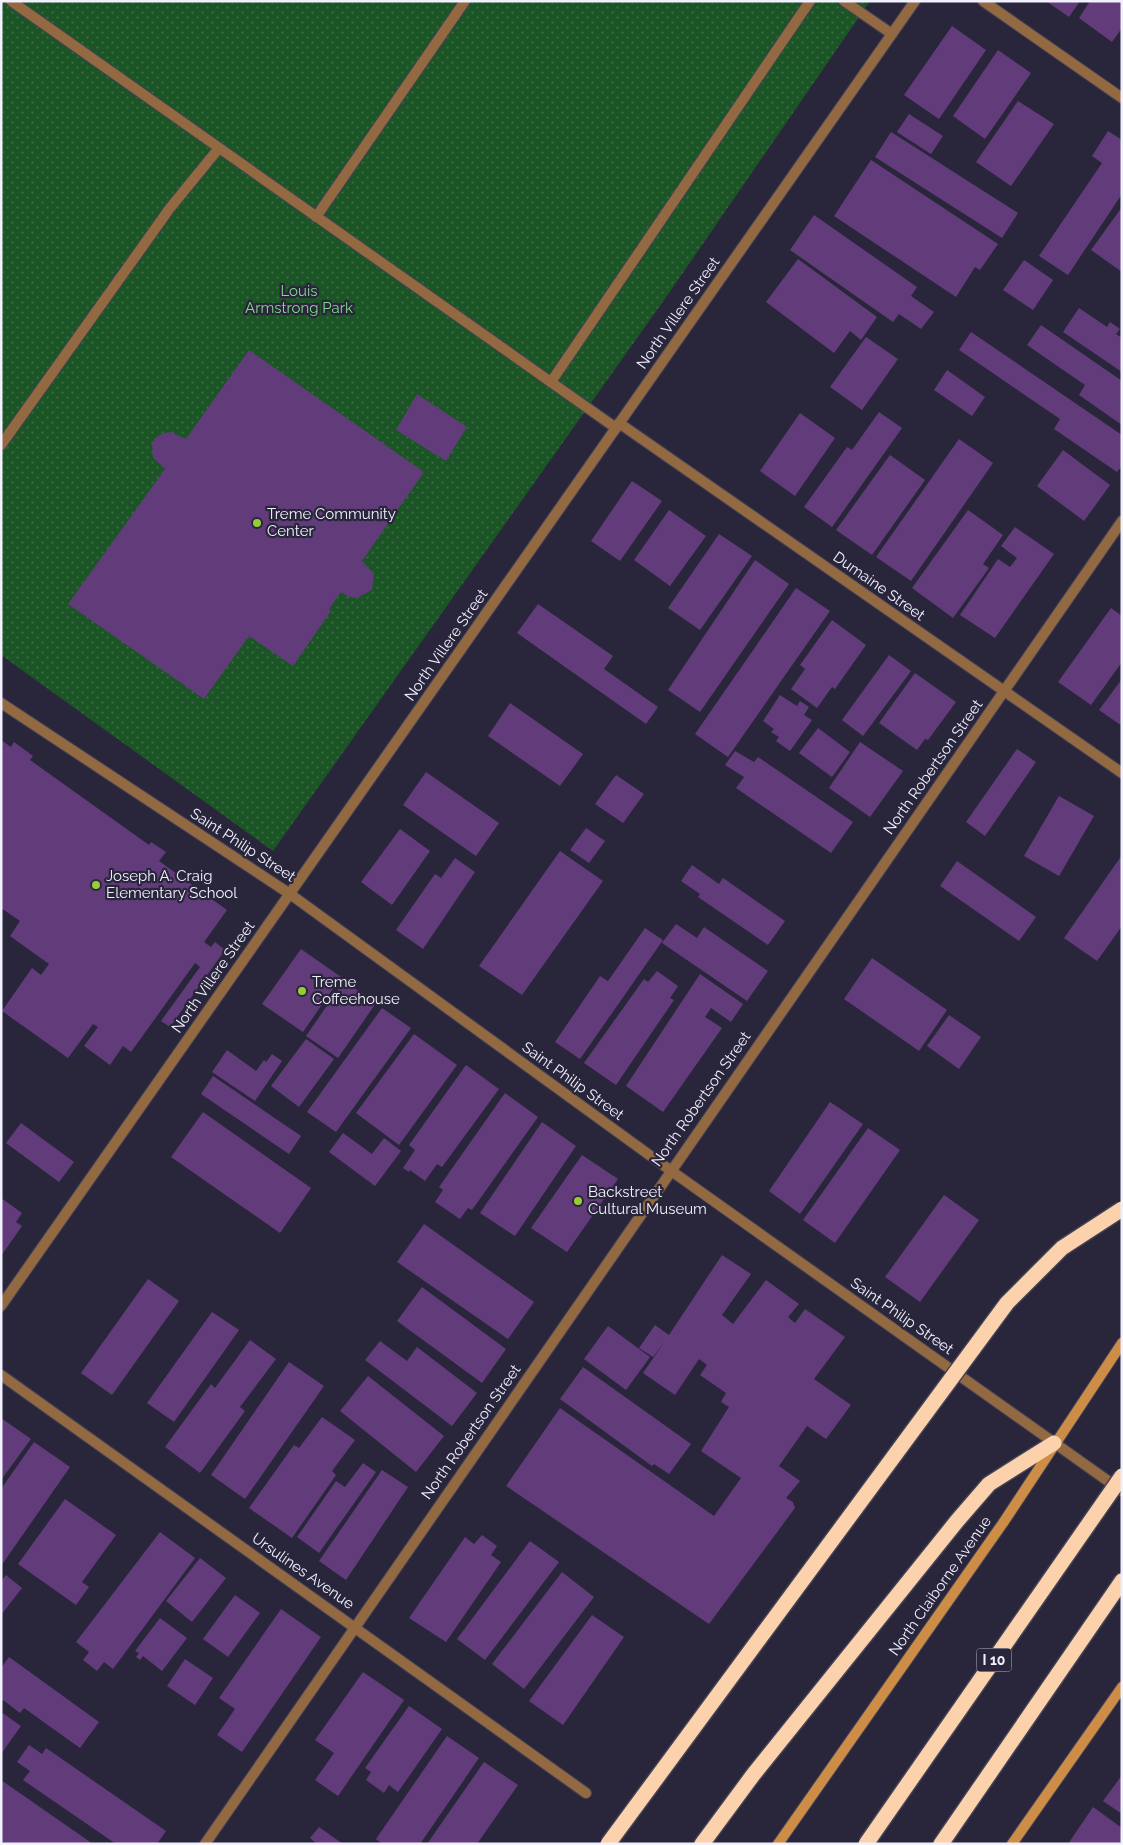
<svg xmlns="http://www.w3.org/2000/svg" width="1123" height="1845" font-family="Raleway,sans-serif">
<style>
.grass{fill:url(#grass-dots)}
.building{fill:#623b7b}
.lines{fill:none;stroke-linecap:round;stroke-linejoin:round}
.lane-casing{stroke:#454256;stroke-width:12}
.street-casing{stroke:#454256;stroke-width:12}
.secondary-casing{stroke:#454256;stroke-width:12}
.highway-casing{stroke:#454256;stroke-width:18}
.lane{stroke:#926940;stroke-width:10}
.street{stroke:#926940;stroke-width:10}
.secondary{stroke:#ce8d47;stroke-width:10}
.highway{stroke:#fbd2ab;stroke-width:15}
.highway-bridge-casing{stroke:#454256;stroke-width:18;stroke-linecap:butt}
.highway-bridge{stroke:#fbd2ab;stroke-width:15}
.poi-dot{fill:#97cb38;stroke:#29263b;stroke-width:2}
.labels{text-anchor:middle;stroke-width:4.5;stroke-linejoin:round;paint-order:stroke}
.shield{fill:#29263b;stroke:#b5b3c4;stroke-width:1}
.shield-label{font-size:14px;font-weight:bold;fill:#f1f0ff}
.park-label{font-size:15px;fill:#7fd989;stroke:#29263b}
.street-label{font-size:15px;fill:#f1f0ff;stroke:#29263b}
.poi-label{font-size:15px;fill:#f1f0ff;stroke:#29263b;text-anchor:start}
</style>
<defs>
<pattern id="grass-dots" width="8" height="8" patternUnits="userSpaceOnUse" patternTransform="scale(1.25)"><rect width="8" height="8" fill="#1b5425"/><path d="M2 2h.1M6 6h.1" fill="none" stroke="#3d6d46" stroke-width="1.8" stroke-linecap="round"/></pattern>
</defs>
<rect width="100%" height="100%" fill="#29263b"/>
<path class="grass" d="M1,1H870L669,293L273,851L1,655Z"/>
<g class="building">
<path d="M1046,1H1080L1069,17Z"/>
<path d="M1090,1H1122V28L1112,42L1079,18Z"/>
<path d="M952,26L986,50L939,119L904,95Z"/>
<path d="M998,50L1031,73L985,139L953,116Z"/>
<path d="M1018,101L1054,124L1011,186L976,162Z"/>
<path d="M909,114L943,136L931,154L897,132Z"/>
<path d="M1108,131L1122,140V194L1068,275L1039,256L1102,163L1092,156Z"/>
<path d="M891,132L1018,213L1002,238L875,157Z"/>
<path d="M871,160L998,244L980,270L975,267L956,297L834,216Z"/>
<path d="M1122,207V272L1091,250Z"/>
<path d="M814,215L917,287L911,296L934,312L921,329L899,314L893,322L790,250Z"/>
<path d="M798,259L877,317L861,340L850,331L834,353L766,302Z"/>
<path d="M1024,260L1053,280L1033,310L1003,290Z"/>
<path d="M1079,308L1107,327L1110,322L1120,329L1116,334L1122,338V372L1063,332Z"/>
<path d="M1041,325L1122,381V425L1079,395L1085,385L1027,345Z"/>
<path d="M971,332L1122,435V466L1117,472L1054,429L1060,419L959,350Z"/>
<path d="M866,337L898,359L862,410L830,387Z"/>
<path d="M249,350L424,472L362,561L374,574L372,590L357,598L349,597L341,592L329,609L331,611L293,666L249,636L204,699L68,604L165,469L153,458L152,444L155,438L163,433L171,432L186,439Z"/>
<path d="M947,370L985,397L972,416L934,390Z"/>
<path d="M417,394L467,427L446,461L396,430Z"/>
<path d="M879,412L902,428L832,527L804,507L847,447L852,450Z"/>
<path d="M800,413L835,438L795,496L760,471Z"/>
<path d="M959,439L993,463L911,581L876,557Z"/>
<path d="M1063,450L1110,485L1084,521L1037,486Z"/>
<path d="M890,455L925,480L872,555L836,530Z"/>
<path d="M632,481L662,501L620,561L591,541Z"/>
<path d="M669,510L706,536L670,586L634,560Z"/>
<path d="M968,510L1003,535L983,564L989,568L953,618L912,588Z"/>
<path d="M1015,527L1054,554L995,638L960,615L998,559L1010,567L1017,558L1001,546Z"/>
<path d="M719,534L752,556L700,630L668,608Z"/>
<path d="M755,560L789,584L700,712L668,690Z"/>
<path d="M796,588L830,611L728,757L695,734Z"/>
<path d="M538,604L613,656L604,669L658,707L646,724L517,633Z"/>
<path d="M1111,608L1122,616V662L1091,705L1058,682Z"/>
<path d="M832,620L866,645L835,689L832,687L817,708L791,689L805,669L800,665Z"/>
<path d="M889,655L911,671L863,736L842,720Z"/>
<path d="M915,673L956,702L928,740L925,739L917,750L879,723Z"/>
<path d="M1122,679V726L1099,710Z"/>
<path d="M780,695L797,706L800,701L809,707L804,715L812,720L790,751L776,741L779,737L771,732L774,729L763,721Z"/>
<path d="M510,703L583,754L560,786L488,736Z"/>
<path d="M818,728L850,752L832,777L799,753Z"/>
<path d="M1,740L11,747L14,742L33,756L30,760L149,845L151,842L166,852L159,861L227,910L204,942L211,947L215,942L225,950L170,1027L161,1021L200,967L195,963L131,1052L123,1046L110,1065L84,1046L98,1027L93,1024L68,1058L2,1011L32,968L41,975L49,964L10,936L20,921L1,908Z"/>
<path d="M860,742L903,771L870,817L829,788Z"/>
<path d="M1017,749L1036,762L985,836L966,822Z"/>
<path d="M735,751L754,762L758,757L853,822L831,853L736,788L744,777L725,765Z"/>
<path d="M426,772L499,823L476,856L403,805Z"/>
<path d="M616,775L644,794L623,823L595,804Z"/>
<path d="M1059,796L1094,816L1059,876L1024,856Z"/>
<path d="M586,828L605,841L589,863L570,850Z"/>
<path d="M400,829L430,851L392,905L361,882Z"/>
<path d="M560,851L603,881L522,995L479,966Z"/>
<path d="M1122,855V926L1097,961L1064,938Z"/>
<path d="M455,858L475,872L423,949L396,930L435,874L441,878Z"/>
<path d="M957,861L1036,917L1019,941L940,886Z"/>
<path d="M692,865L719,884L723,878L785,921L768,945L698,897L700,894L681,881Z"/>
<path d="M676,924L697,938L704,927L768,971L747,1001L662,943Z"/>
<path d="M645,928L663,940L580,1059L555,1042L600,976L608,981Z"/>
<path d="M301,949L341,977L303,1032L262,1004Z"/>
<path d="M872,958L947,1010L919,1051L844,999Z"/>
<path d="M657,971L678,986L670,998L674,1000L616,1085L584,1063L644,979L648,982Z"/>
<path d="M700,974L743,1004L731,1022L711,1008L705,1017L722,1028L663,1112L626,1086Z"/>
<path d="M344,981L376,1003L338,1058L306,1036Z"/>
<path d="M382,1008L411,1028L336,1132L307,1112Z"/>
<path d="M949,1015L981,1037L959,1069L927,1046Z"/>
<path d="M414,1034L457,1065L399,1145L356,1113Z"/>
<path d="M306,1039L334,1059L299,1107L271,1086Z"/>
<path d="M227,1050L256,1071L264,1060L266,1062L272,1054L282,1061L255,1101L212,1072Z"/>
<path d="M466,1065L499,1089L442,1167L437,1164L425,1181L410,1170L409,1172L403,1168L415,1150L409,1145Z"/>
<path d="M213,1076L301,1136L289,1154L201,1094Z"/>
<path d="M505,1093L538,1117L472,1210L468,1208L460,1219L435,1202L443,1190L439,1187Z"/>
<path d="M830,1102L863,1124L800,1214L769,1191Z"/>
<path d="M203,1112L311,1188L280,1233L171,1157Z"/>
<path d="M542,1122L576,1146L515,1236L480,1213Z"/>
<path d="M21,1123L74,1162L59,1182L6,1143Z"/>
<path d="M868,1128L900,1150L835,1243L803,1220Z"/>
<path d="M343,1133L372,1154L384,1138L401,1151L375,1186L329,1152Z"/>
<path d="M582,1155L618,1179L567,1252L531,1228Z"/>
<path d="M944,1195L979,1220L920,1302L885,1277Z"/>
<path d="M1,1198L22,1213L16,1222L22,1226L1,1256Z"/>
<path d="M424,1224L534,1302L508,1339L397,1262Z"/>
<path d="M722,1255L751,1274L722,1315L733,1324L766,1280L799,1304L788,1317L795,1323L805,1309L845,1337L814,1379L851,1405L826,1439L807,1426L779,1466L800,1481L786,1498L793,1502L795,1508L709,1624L506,1486L560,1408L714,1516L741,1478L701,1451L729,1407L721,1402L726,1393L700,1375L707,1365L699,1359L675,1395L643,1373L665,1341L653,1357L639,1348L655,1325L669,1335Z"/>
<path d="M148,1279L179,1301L112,1395L81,1373Z"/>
<path d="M422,1287L506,1349L482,1383L397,1321Z"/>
<path d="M212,1312L239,1330L174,1422L147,1403Z"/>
<path d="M608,1326L650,1357L626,1390L584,1359Z"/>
<path d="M250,1340L276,1359L240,1407L245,1411L200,1473L165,1447L211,1384L215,1388Z"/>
<path d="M380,1341L407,1361L417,1347L477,1393L452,1426L365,1360Z"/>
<path d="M289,1362L324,1386L245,1499L211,1475Z"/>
<path d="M583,1367L691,1444L669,1474L654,1464L652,1466L560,1399Z"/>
<path d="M368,1376L444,1436L416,1472L340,1411Z"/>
<path d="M322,1417L355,1440L332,1471L336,1475L292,1538L249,1508L294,1445L299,1448Z"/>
<path d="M1,1418L31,1439L1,1480Z"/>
<path d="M34,1442L70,1467L1,1566V1489Z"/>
<path d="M363,1463L376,1472L319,1553L297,1537L336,1481L345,1487Z"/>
<path d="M382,1470L408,1487L346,1580L319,1561Z"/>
<path d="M65,1499L116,1535L82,1582L89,1587L76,1605L18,1564Z"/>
<path d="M160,1532L195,1558L113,1669L104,1662L97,1671L83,1660L89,1652L76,1642Z"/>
<path d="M482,1535L497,1546L491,1555L501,1562L446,1642L409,1618L465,1537L474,1544Z"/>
<path d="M530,1541L559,1562L485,1660L457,1639Z"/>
<path d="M200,1558L226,1578L192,1622L166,1601Z"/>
<path d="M562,1572L594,1597L524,1689L492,1664Z"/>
<path d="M6,1575L22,1588L1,1615V1581Z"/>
<path d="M235,1595L260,1613L228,1657L203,1639Z"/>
<path d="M281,1609L321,1637L242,1752L217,1735L235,1709L219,1698Z"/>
<path d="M592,1615L624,1637L563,1725L529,1701Z"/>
<path d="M160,1618L187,1638L162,1671L143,1656L140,1660L136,1657L139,1653L135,1651Z"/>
<path d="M9,1657L99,1722L80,1748L24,1708L20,1713L3,1700L1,1702V1668Z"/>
<path d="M185,1659L213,1678L195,1705L167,1686Z"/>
<path d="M363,1672L404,1700L338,1796L315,1780L334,1753L315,1740Z"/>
<path d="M409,1706L442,1729L398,1792L389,1785L384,1793L366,1780L371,1772L365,1768Z"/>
<path d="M1,1712L21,1726L1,1754Z"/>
<path d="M447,1736L479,1758L420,1844H382L376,1839Z"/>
<path d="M29,1745L42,1754L46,1748L166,1831L157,1844H116L23,1780L30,1771L17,1762Z"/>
<path d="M484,1762L518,1785L477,1844H427Z"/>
<path d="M1122,1775V1814L1103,1801Z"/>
<path d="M1,1780L93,1844H1Z"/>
<path d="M1093,1807L1122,1828V1844H1068Z"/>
<path d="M319,1827L343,1844H317L310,1838Z"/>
</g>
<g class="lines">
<defs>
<g id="lane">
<path d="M11,1L616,428"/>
<path d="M844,1L892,34"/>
<path d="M316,217L465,1"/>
<path d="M551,382L810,1"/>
<path d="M1,445L170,208L219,148"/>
</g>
<g id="street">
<path d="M983,1L1122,98"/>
<path d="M619,423L1122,773"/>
<path d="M1,703L290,894L670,1170L1122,1491"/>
<path d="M1,1306L915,1"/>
<path d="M1,1375L586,1793"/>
<path d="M205,1844L1122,521"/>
</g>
<g id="secondary">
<path d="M778,1844L1003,1523L1122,1343"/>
<path d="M1012,1844L1122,1687"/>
</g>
<g id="highway">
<path d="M702,1844L753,1775L957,1521L989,1484L1054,1443"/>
<path d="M941,1844L1122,1581"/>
</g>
</defs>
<use href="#lane" class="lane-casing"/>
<use href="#street" class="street-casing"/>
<use href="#secondary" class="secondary-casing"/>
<use href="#highway" class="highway-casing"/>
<use href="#lane" class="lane"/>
<use href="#street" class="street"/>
<use href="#secondary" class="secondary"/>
<use href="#highway" class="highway"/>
<defs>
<g id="highway-bridge">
<path d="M608,1844L1007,1303L1062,1248L1122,1209"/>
<path d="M866,1844L1122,1476"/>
</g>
</defs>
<use href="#highway-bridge" class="highway-bridge-casing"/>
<use href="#highway-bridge" class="highway-bridge"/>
</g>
<g class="poi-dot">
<circle cx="257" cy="523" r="5"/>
<circle cx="96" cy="885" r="5"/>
<circle cx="302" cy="991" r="5"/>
<circle cx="578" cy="1201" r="5"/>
</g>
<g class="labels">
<rect class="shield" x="976.5" y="1648.5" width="35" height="23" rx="4"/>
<g class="shield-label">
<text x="994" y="1665">I 10</text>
</g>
<g class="park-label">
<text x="299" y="296">Louis<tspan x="299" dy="17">Armstrong Park</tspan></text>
</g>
<g class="street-label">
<text transform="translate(678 313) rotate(-55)" y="5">North Villere Street</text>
<text transform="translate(879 586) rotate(35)" y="5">Dumaine Street</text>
<text transform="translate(446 645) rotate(-55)" y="5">North Villere Street</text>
<text transform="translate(933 767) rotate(-55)" y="5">North Robertson Street</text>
<text transform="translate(243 845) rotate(33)" y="5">Saint Philip Street</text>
<text transform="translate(213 977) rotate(-55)" y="5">North Villere Street</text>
<text transform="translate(573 1081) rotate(36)" y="5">Saint Philip Street</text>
<text transform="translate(701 1099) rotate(-55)" y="5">North Robertson Street</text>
<text transform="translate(902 1316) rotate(35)" y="5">Saint Philip Street</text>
<text transform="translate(471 1432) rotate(-55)" y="5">North Robertson Street</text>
<text transform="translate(303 1571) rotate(35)" y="5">Ursulines Avenue</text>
<text transform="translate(940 1586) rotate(-55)" y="5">North Claiborne Avenue</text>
</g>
<g class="poi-label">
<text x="267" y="519">Treme Community<tspan x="267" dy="17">Center</tspan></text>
<text x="106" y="881">Joseph A. Craig<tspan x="106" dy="17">Elementary School</tspan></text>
<text x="312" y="987">Treme<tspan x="312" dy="17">Coffeehouse</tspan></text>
<text x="588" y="1197">Backstreet<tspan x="588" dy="17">Cultural Museum</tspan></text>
</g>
</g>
<rect width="1123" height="1845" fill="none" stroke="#f1f0ff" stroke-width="5"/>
</svg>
